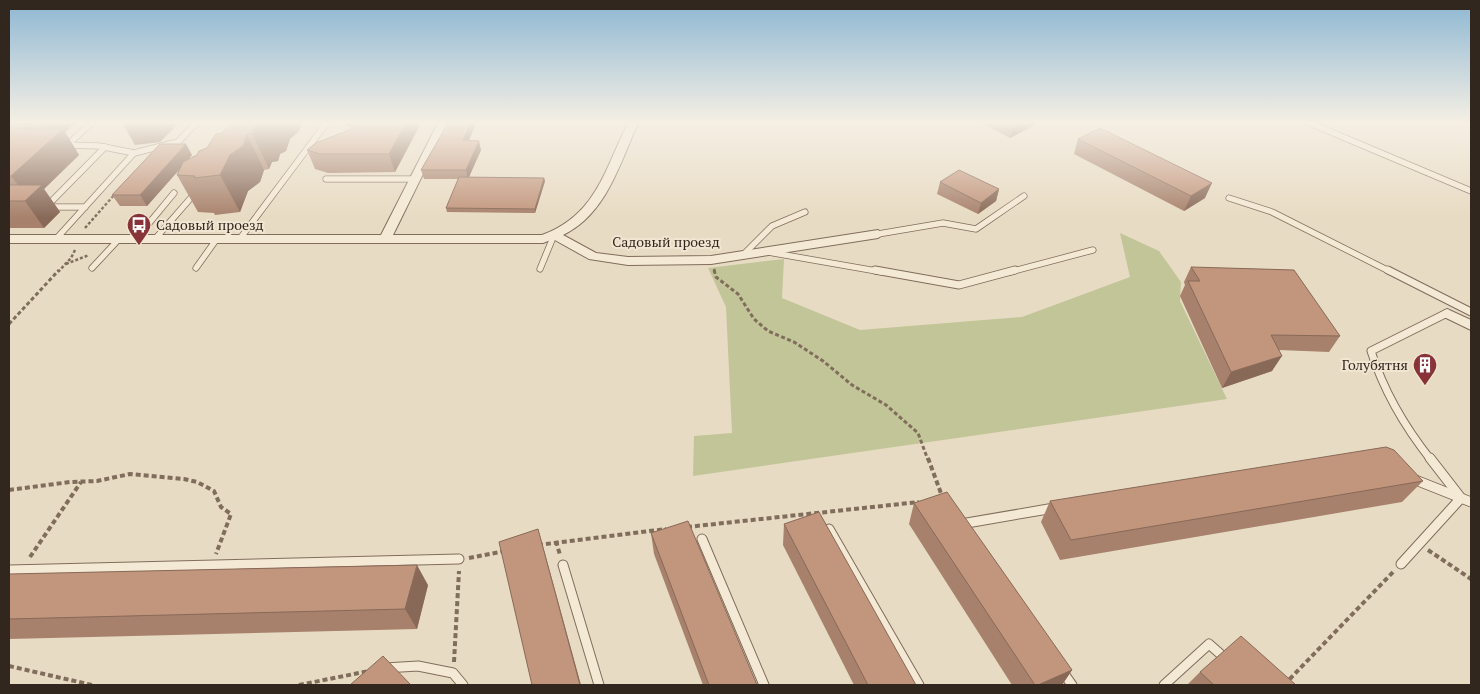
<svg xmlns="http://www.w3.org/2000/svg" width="1480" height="694" font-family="'PT Serif',serif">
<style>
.green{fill:#c2c598}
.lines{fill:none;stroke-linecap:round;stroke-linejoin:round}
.service-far2-casing{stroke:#806d5c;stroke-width:7}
.service-far1-casing{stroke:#806d5c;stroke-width:9}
.service-casing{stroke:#806d5c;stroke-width:11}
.minor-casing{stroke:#806d5c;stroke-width:2}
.path-far2{stroke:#806d5c;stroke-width:2.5;stroke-dasharray:3 2;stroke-linecap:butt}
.path-far1{stroke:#806d5c;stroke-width:3;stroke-dasharray:4 2.5;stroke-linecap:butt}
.path{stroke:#806d5c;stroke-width:4;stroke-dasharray:5 3;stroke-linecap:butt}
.service-far2{stroke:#f4e9d5;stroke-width:5.5}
.service-far1{stroke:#f4e9d5;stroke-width:7}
.service{stroke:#f4e9d5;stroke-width:9}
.minor{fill:#f4e9d5;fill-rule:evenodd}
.wall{fill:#a7816c}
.shaded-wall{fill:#886958}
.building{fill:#c2967d;stroke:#886958}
.labels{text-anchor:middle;stroke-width:4;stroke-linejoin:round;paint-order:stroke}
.poi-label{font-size:14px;fill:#32271e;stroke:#f1e6d2;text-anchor:start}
.street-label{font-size:14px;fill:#32271e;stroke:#f1e6d2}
</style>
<rect width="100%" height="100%" fill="#e8dbc3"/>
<path class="green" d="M1120,233L1159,251L1181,282L1180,301L1227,399L693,476L694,436L732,433L726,307L708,268L784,259L782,298L860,330L1022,317L1130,277Z"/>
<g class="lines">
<defs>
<g id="service-far2">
<path d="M1305,121L1471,191"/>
<path d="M67,145L94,121"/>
<path d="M134,153L178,142L198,121"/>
<path d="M326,179H415"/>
<path d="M1229,198L1272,212L1391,272"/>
<path d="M47,206L105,147"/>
<path d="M49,207H85"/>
<path d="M878,234L943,223L976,229L1024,196"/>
<path d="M56,239L134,153L99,146L65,145"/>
<path d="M136,239L174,193"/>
<path d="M155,239L196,192"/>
<path d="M239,240L328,121"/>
<path d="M768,252L882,272"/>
<path d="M743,255L772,226L805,212"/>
<path d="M92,268L119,239"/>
<path d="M196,268L216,240"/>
<path d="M540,269L554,235"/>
<path d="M1010,272L1093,250"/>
</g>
<g id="service-far1">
<path d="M875,270L959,285L1015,270"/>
<path d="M1388,270L1471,312"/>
<path d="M1431,460C1404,426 1384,392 1371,351L1447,313"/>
</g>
<g id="service">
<path d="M1413,479L1471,502"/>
<path d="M961,524L1054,508"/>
<path d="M829,529L919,685"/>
<path d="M702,539L764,685"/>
<path d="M1401,564L1461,498L1430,458"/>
<path d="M563,565L599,685"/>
<path d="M9,570L459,559"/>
<path d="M385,668L418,666L453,673L463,685"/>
<path d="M1062,671L1072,685"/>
<path d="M1164,685L1209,644L1226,659"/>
</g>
<g id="minor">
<path d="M439,121H449L393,235H542C597,215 605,168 629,121H639C620,162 607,214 563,235L596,253L628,257L711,256L878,230L884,234L878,238L711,264L628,265L589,259L553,239L543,243H9V235H381Z"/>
<path d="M1447,309L1471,320V330L1442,316L1440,313Z"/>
</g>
</defs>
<use href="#service-far2" class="service-far2-casing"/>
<use href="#service-far1" class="service-far1-casing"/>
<use href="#service" class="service-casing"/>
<use href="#minor" class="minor-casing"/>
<g class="path-far2">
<path d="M85,228L115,194"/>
<path d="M66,264L89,255"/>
<path d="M714,269L715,272"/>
<path d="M58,272L71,258L75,250"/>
</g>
<g class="path-far1">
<path d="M714,270L716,277L738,294L754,319L768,331L794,342L823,361L852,385L886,405L918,433L928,460"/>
<path d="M9,324L59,270"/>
</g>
<g class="path">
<path d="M928,458L942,496"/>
<path d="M9,490L70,482L97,481L130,474L184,479L197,482L214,491L221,507L231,514L216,554"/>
<path d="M687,527L919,502"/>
<path d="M556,541L560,555"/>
<path d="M538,545L666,529"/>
<path d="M1428,550L1471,579"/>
<path d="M30,557L81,482"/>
<path d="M469,558L505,551"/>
<path d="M454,662L459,571"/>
<path d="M9,666L92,685"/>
<path d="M299,685L369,671"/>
<path d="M1284,685L1394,571"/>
</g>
<use href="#service-far2" class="service-far2"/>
<use href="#service-far1" class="service-far1"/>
<use href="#service" class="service"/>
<use href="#minor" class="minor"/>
</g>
<g class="wall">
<path d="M18,121H78L65,132L79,155L44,189L60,212L44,228H9V124H20Z"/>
<path d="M344,121H422L395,172L328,173L315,169L307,150L352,129L346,124Z"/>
<path d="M447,121L469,141L481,150L469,177L545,181L535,213L447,212L446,208L458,179H424L421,170L446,127V125Z"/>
<path d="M978,121H1035L1033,126L1010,138Z"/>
<path d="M299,131L290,139L286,151L280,154L278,161L272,162L269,169L264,170L260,182L248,191L240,212L215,215L214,213L198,212L177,175L180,169L147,206H120L112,195L192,155L188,160L197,155L207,148L216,134Z"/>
<path d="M1078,139L1205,198L1184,211L1074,154Z"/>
<path d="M940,182L999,189L996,201L978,214L937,194Z"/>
<path d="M1191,267L1340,336L1329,352L1279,350L1272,371L1222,388L1180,296L1185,285L1184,282Z"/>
<path d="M1423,481L1402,502L1060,560L1041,522L1050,501Z"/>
<path d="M914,503L1072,670L1062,685H1012L909,524Z"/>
<path d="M784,524L916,685H854L783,545Z"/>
<path d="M651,533L757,685H703L654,554Z"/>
<path d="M9,574L428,585L417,629L9,639Z"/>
<path d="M1200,672L1296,685H1187Z"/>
</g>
<g class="shaded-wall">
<path d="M42,121H78L65,132L79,155L44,189L60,212L44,228L25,201L28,198L11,176L22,129L28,125L43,147L53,138Z"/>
<path d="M121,121H181L160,142L135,145Z"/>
<path d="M263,121H303L299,131L290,139L286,151L280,154L278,161L272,162L269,169L252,133L255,126Z"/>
<path d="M407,121H422L395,172L389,154Z"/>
<path d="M471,121H477L465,150L463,140Z"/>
<path d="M1025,121H1035L1033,126L1010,138L1013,127Z"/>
<path d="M247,134L264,170L260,182L248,191L240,212L220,175L230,155Z"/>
<path d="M479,141L481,150L468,179L466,170Z"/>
<path d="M186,144L192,155L147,206L140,195Z"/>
<path d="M544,178L545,181L535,213V209Z"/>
<path d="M1212,183L1205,198L1184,211L1191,196Z"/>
<path d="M999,189L996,201L978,214L981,203Z"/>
<path d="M1282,356L1272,371L1222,388L1231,372Z"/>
<path d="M538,529L544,550L581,685H580Z"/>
<path d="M417,565L428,585L417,629L405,609Z"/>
<path d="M1072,670L1062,685H1038Z"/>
</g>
<g class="building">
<path d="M234,121H263L261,125L255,126L252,133L247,134L243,146L230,155L220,175L194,178L195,176L177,175L183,162L197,155L199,151L207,148L216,134H220L232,124Z"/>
<path d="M357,121H407L389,154H320L307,150L316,143L362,125Z"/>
<path d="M447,121H471L463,140L479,141L466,170H421L447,125H446Z"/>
<path d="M1002,121H1025L1013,127Z"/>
<path d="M9,124L28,125L22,129H63L11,176H9Z"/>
<path d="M1100,128L1212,183L1191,196L1078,139Z"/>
<path d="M160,144H186L140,195H112Z"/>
<path d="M959,170L999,189L981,203L940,182Z"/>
<path d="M459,177L544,178L535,209L446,208Z"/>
<path d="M9,185H42L25,201H9Z"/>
<path d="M1191,267L1294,270L1340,336L1271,335L1282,356L1231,372L1188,281H1200Z"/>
<path d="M1386,447L1394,450L1423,481L1071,540L1050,501Z"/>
<path d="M947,492L1072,670L1038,685H1035L914,503Z"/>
<path d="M819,512L916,685H868L784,524Z"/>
<path d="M688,521L757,685H709L651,533Z"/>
<path d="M538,529L580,685H532L499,542Z"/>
<path d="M417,565L405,609L9,619V574Z"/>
<path d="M1241,636L1296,685H1214L1200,672Z"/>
<path d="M383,656L411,685H350Z"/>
</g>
<linearGradient id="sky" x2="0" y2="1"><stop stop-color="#8db7d3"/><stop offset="0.56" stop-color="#f5efe4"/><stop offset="1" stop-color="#f5efe4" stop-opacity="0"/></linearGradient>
<rect width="1480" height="218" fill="url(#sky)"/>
<defs>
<symbol id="bus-pin" viewBox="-11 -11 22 30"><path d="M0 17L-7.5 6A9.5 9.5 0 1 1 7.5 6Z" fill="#883338" stroke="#f1e6d2"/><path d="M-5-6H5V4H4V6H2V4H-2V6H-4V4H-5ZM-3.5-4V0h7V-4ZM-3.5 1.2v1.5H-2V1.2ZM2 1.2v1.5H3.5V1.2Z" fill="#fff"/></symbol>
<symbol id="building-pin" viewBox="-11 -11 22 30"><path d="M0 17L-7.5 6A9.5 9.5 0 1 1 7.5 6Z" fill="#883338" stroke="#f1e6d2"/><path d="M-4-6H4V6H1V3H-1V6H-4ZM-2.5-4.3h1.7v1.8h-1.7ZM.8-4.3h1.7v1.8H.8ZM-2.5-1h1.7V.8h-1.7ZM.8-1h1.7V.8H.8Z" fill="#fff"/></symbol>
</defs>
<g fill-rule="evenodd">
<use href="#bus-pin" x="125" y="211" width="28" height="38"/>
<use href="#building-pin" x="1411" y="351" width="28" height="38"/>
</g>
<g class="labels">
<g class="poi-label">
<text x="156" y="230">Садовый проезд</text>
<text x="1408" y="370" text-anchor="end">Голубятня</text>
</g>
<g class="street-label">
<text x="666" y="247">Садовый проезд</text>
</g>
</g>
<rect width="1480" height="694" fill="none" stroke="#32271e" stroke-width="20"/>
</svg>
